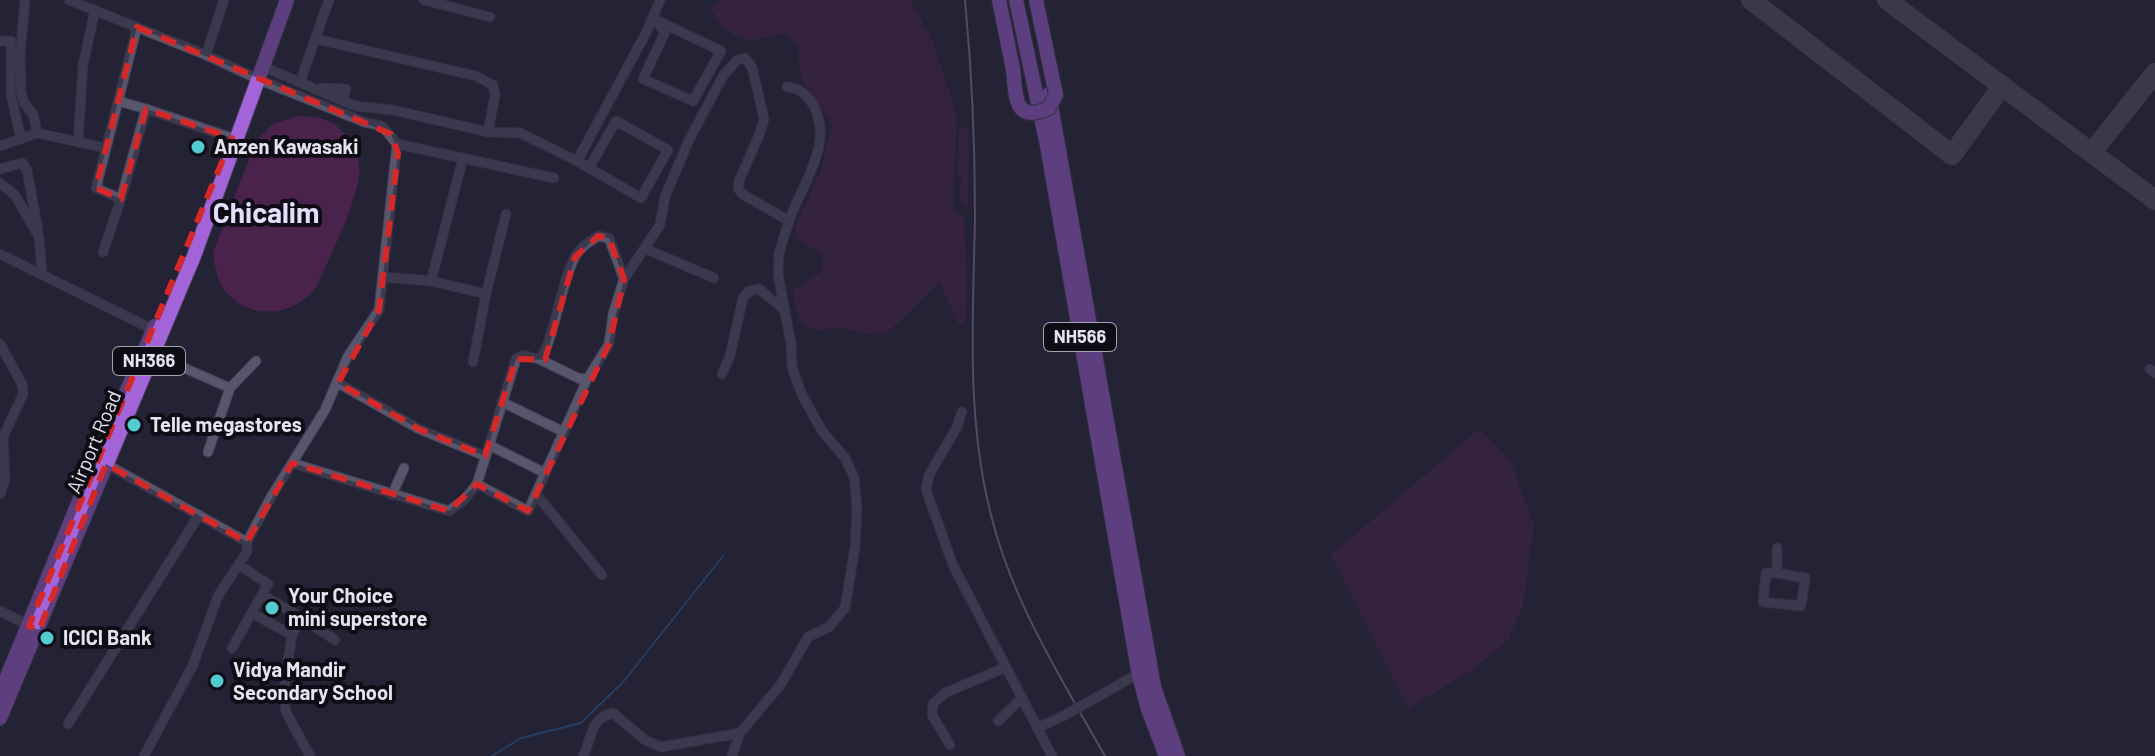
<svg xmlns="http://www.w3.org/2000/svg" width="2155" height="756" font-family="Barlow,sans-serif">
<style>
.green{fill:#4a234c}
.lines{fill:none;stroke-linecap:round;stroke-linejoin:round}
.stream{stroke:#245f9e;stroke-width:2}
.taxiway{stroke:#545263;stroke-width:20}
.minor-casing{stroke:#413f50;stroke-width:11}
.highway-casing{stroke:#413f50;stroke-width:16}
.minor{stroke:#58566c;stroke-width:9}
.highway{stroke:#a363d9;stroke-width:14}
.rail{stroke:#838191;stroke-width:2}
.minor-bridge-casing{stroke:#413f50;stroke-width:11;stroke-linecap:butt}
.highway-bridge-casing{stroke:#413f50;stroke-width:16;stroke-linecap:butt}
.minor-bridge{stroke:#58566c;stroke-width:9}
.highway-bridge{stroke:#a363d9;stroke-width:14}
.marked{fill:none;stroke:#d62828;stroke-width:6;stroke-dasharray:16 10;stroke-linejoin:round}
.poi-dot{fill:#52ccd1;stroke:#0e0d16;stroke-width:3}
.labels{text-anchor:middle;stroke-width:8;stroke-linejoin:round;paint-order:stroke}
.shield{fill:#0e0d16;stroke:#a4a3af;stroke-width:2}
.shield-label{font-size:18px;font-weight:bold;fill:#e4e3f0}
.poi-label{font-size:20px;font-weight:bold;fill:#e4e3f0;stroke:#0e0d16;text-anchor:start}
.street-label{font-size:20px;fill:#e4e3f0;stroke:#0e0d16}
.district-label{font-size:28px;font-weight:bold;fill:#e1dff9;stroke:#0e0d16}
</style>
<rect width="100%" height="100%" fill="#242235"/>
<g class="green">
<path d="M722,0H910L931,37L957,115L953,207L955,212L964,217L967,289L965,324L959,325L940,282L889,331L870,334L839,327L818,330L808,328L798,317L792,290L821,272L823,256L796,237L795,227L821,170L832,124L801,78L797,43L781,33L753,41L735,35L721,27L711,8Z"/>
<path d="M297,116C319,117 333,118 346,136C352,144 357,153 359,164C363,194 329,257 317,286C295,317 248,322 224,289C216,278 215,265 213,253L256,141L273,124Z"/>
<path d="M966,126L969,129L968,209L960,200L961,178L958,172L959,131Z"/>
<path d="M1479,429L1510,460L1534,525L1523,606L1507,641L1473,669L1408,709L1331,555Z"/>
</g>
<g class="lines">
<path class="stream" d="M492,756L521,738L581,723L623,682L723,556"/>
<g class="taxiway">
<path d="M1751,0L1952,155L2002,86"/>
<path d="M1887,0L2155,200"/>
<path d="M2092,152L2155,73"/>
</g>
<defs>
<g id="minor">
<path d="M25,0L20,55L21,92L24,103L33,114L37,133"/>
<path d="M69,0L206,55L260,80L364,122L382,126L397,144L379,310L348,356L325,410L271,497L247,542"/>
<path d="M424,0L490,17"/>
<path d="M654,19L721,51L693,101L643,79L665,32Z"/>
<path d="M316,39L476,76L493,85L495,95L488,132"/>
<path d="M0,41H11V95L21,139"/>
<path d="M206,55L224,0"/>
<path d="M264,67L355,106L393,110L488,132L520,133L577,161L641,198L668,150L616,121L589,168"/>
<path d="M300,82L329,0"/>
<path d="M787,87C799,88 805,93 812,103C836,143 801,185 789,221"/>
<path d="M321,88L346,89L343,101"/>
<path d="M118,101L146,109L121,199"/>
<path d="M146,109L232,138"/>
<path d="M78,142L83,65L95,10"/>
<path d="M397,144L554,178"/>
<path d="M0,146L37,133L106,148"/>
<path d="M577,161L647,31L660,0"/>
<path d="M0,169L22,163L27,170L38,230"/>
<path d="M0,183L15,195L39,237L42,274"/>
<path d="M646,249L714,278"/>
<path d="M103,252L121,199L96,188L137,27"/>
<path d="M0,254L154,330"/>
<path d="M384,277L431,281L486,294L506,214"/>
<path d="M431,281L463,158"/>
<path d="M0,344L22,384L23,394L3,437L5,480L0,494"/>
<path d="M150,353L230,388"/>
<path d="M539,359L580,379L588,378L609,344L613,314L624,279L660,225L665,197L689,140L723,76L737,60L745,58L752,67L764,119L760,133L739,181L738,188L742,194L789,221L779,253L778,274L791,344L792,367L802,395L822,431L845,458L854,477L857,509L855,547L845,608L829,627L808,637L781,684L740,733L732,756"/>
<path d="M473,362L486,294"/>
<path d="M2150,369L2155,373"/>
<path d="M722,374L730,356L743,298L749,291L759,289L785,310"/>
<path d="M338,383L419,429L485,456"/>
<path d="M502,402L564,432"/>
<path d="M962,412L957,427L929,475L926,490L953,565L1052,756"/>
<path d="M489,445L545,473"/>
<path d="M208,452L230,388L256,361"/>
<path d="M292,463L449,511L464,500L477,484L516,359L523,355L539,359C553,349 561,276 578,252C583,245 591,241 598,236L609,238L624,279"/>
<path d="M106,464L247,542V552L218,596L193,665L144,756"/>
<path d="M477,484L528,511L588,378"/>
<path d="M536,494L602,575"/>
<path d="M392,495L404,468"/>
<path d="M1777,548V573L1805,578L1801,606L1763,602L1766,573H1777"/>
<path d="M0,611L32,627"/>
<path d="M252,613L292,635L302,618L262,595"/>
<path d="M302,618L335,640"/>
<path d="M292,635L283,694L286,712L310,756"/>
<path d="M232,648L268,584L239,565"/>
<path d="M1099,696L1141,672"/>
<path d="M998,721L1022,698"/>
<path d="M68,724L199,515"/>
<path d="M1037,728L1063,716"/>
<path d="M950,745L932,715L933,704L945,693L1006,667"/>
<path d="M583,756C592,740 589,718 613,713L645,740L661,747L740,733"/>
</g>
<g id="highway">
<path d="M999,0L1013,69"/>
<path d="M1016,0L1047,145L1139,675L1148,709L1166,756"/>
<path d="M1049,94L1154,687L1178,756"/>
<path d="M0,694L84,489L155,326"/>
<path d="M0,718L194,256L287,0"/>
</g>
</defs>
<use href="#minor" class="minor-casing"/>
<use href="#highway" class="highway-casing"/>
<use href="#minor" class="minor"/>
<use href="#highway" class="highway"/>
<path class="rail" d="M965,0C972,73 975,145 975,218C973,318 966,418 991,515C1012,601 1062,680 1105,756"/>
<defs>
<path id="minor-bridge" d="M1063,716L1099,696"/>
<path id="highway-bridge" d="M1013,69C1016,94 1013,125 1049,108L1056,95L1036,0"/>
</defs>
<use href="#minor-bridge" class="minor-bridge-casing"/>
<use href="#highway-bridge" class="highway-bridge-casing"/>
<use href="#minor-bridge" class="minor-bridge"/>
<use href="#highway-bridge" class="highway-bridge"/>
</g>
<path d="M0 0H2155V756H0ZM137,27L391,134L398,153L379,310L338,383L419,429L485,456L516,359L545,360L575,257L598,236L609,238L624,279L609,344L528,511L477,484L449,511L292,463L247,542L106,464L39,630L29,626L232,138L146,109L121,199L96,188Z" fill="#242235" fill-opacity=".55" fill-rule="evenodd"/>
<path class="marked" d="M137,27L391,134L398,153L379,310L338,383L419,429L485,456L516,359L545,360L575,257L598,236L609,238L624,279L609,344L528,511L477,484L449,511L292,463L247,542L106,464L39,630L29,626L232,138L146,109L121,199L96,188Z"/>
<g class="poi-dot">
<circle cx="198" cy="147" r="8"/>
<circle cx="134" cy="425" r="8"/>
<circle cx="272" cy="608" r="8"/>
<circle cx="47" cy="638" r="8"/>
<circle cx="217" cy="681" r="8"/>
</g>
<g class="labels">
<g class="shield">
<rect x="1044" y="323" width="72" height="28" rx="6"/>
<rect x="113" y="347" width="72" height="28" rx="6"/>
</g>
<g class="shield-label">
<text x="1080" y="343">NH566</text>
<text x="149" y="367">NH366</text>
</g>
<g class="poi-label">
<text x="214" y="154">Anzen Kawasaki</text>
<text x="150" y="432">Telle megastores</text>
<text x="288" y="603">Your Choice<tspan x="288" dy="23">mini superstore</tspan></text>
<text x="63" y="645">ICICI Bank</text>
<text x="233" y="677">Vidya Mandir<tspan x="233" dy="23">Secondary School</tspan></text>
</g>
<g class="street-label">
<text transform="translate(94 442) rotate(-67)" y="7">Airport Road</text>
</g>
<g class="district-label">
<text x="266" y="223">Chicalim</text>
</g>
</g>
</svg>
